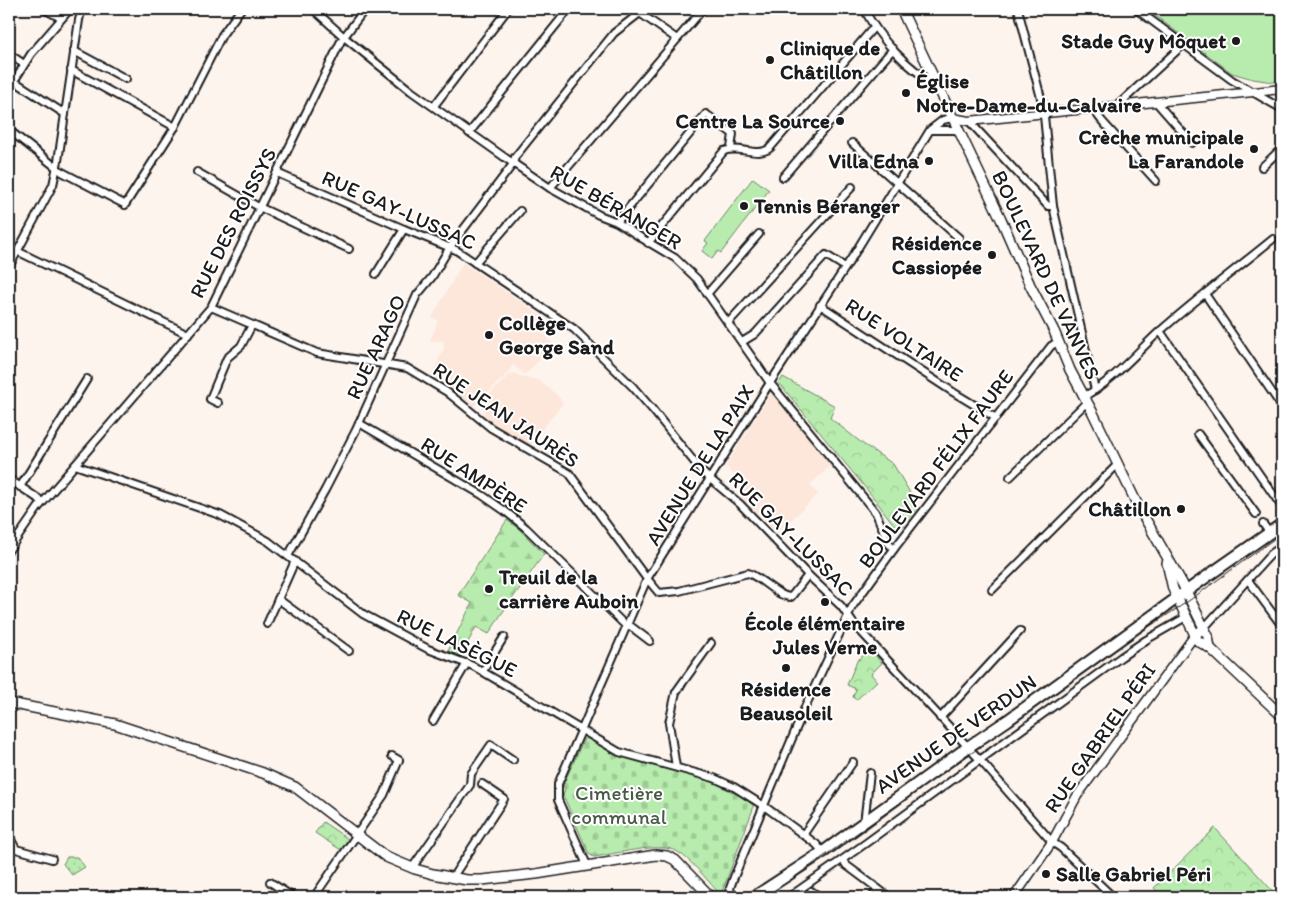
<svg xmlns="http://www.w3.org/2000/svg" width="1291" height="906" font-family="Itim,sans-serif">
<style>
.built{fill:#fde6da}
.grass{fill:url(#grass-dots);stroke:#6a8465}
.forest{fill:url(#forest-firs);stroke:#6a8465}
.cemetery{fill:url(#cemetery-stones);stroke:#6a8465}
.park{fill:url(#park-crowns);stroke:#6a8465}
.pitch{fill:#b8ecae;stroke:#6a8465}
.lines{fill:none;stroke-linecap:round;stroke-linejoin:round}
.minor-casing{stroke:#1c1c1c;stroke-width:10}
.tertiary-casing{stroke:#1c1c1c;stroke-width:11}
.secondary-casing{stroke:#1c1c1c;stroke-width:12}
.primary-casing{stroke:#1c1c1c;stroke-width:14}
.minor{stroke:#fff;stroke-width:6}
.tertiary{stroke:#fff;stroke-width:8}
.secondary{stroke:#fff;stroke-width:9}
.primary{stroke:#fff;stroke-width:10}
.tram{stroke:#1c1c1c;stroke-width:1}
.poi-dot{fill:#1c1c1c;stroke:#fff;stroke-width:2}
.labels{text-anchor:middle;stroke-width:4;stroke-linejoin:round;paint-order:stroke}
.poi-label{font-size:21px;font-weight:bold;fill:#1c1c1c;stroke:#fff;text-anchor:end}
.street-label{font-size:21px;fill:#1c1c1c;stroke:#fff}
.park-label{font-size:21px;fill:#4b5a48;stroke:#fff}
</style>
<defs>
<pattern id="grass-dots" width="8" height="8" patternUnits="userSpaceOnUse" patternTransform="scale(1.25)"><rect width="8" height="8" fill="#b8ecae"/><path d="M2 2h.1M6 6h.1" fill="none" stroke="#9eca95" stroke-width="1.8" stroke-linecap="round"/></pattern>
<pattern id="forest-firs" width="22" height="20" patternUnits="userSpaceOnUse" patternTransform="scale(1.25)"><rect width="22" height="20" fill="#b8ecae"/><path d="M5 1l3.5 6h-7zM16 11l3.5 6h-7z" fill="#9eca95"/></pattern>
<pattern id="cemetery-stones" width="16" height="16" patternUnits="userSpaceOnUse" patternTransform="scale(1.25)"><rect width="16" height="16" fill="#b8ecae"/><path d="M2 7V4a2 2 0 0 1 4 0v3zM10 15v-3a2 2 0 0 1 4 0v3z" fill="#9eca95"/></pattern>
<pattern id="park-crowns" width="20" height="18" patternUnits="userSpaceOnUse" patternTransform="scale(1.25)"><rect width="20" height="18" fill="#b8ecae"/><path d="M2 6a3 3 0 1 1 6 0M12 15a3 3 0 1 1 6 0" fill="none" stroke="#9eca95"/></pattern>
</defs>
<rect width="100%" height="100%" fill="#fef4ee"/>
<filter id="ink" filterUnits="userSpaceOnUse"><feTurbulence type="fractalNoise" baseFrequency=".02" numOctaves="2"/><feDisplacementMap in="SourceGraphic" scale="10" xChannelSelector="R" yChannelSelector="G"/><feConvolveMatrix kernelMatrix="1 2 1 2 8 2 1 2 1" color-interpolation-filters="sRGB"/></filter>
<g filter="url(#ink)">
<g class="built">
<path d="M463,263L546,319L542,327V331L548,337L547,339L554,345L527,373L524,374L513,365L507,374L474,406L431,376L444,348L443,341H430L438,321L432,317Z"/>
<path d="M515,373L519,376L538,380L556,394L563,403L529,446L495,427V424L484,415V400L509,375Z"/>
<path d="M771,394H775L831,465L810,485L818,494L778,533L738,494L745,486L726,466Z"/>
</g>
<path class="grass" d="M67,857H77L85,867L72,875L63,864Z"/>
<path class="forest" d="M507,520L519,529L544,554L500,616L489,634L476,627L461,656L448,651L472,603L458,595Z"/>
<path class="cemetery" d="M588,737L618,756L712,781L744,798L753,805V809L722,892H718C708,881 687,855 674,850C657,843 614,854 594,857L589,854L563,795L565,789L563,785L584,739Z"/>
<g class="park">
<path d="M783,377L835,406L830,418L863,444L893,464L909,491L917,509L903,527L894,525L873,497L779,383Z"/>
<path d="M870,649L882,663L871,674L877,681L856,700L853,697L856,689L847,685L857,661Z"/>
<path d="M323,822L348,839L341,850L315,833Z"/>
<path d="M1215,828L1278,897H1162L1154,888Z"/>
</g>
<g class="pitch">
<path d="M1146,9H1282V81L1273,82L1253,79L1232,73Z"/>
<path d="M753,178L769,190L721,253L718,251L712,259L702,251L708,243L705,241Z"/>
</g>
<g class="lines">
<defs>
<g id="minor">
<path d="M44,9L61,18"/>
<path d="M313,9L344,37L411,91L507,159L550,188L599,215L617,222L643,239L675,258L697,279L770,383L876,513L889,544L894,549"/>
<path d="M634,9L677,39"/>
<path d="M864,9C880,39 906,68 936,84"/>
<path d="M1018,9L1043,106L1053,206L1095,390"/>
<path d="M1136,9L1232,80L1282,109"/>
<path d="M74,51L126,79"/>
<path d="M9,54L24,64"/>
<path d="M71,70L175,127"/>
<path d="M14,81L65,114"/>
<path d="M9,89L31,54L70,9"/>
<path d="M1156,102L1192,143"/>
<path d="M434,106L508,9"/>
<path d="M1117,106L1184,44"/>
<path d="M1093,109L1102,121L1156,181"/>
<path d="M969,121L1048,206H1053"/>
<path d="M9,130L62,172L122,203"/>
<path d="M931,130H958"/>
<path d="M469,133L569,9"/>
<path d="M852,143L959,238"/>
<path d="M1262,167L1282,148"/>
<path d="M197,172L257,206L349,249"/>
<path d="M277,173L404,229L456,250L574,329L633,387L652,409L703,473L740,504L808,575L841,606L853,623L980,760L1052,842L1061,848L1113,897"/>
<path d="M783,177L893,49"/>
<path d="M550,188L703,9"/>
<path d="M125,205L175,127L222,35L241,9"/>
<path d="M617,222L706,114L733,134L731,148"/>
<path d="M648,243L724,151C739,145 758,158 770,148L874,27"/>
<path d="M17,251L188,334"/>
<path d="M475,263L520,211"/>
<path d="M9,267L53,185L58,161L79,20L82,9"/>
<path d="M376,274L404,229"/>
<path d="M707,294L759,234"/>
<path d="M1205,294L1282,407"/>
<path d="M820,305L953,392L996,418"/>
<path d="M211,307L317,353L407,368L447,392L491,428L569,473L644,575L659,593L679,591L748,573C762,578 778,597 791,597L808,575"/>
<path d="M728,323L852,187"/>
<path d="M1160,331L1282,507"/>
<path d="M742,342L755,334L826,255L845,267"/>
<path d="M1084,396C1108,386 1139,350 1159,332C1196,299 1235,270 1273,239"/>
<path d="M218,403L210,399L227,358L241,346L252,325"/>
<path d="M359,423L482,495L505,511L526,528L627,627"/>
<path d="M1198,434L1256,514"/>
<path d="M75,465L220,515L268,541L363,614L428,649L473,666L619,752L714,778L734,787L764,806L816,844L823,852"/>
<path d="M1010,477L1087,402"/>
<path d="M9,479L43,502"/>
<path d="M20,487L87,379"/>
<path d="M1263,524L1269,532"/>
<path d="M9,550L38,508L211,307L341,41L365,9"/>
<path d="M288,556L325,490L356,430L417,295L432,277L450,247L513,164L515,157L614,33L645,9"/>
<path d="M1248,580L1282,626"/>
<path d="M992,590L1117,465"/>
<path d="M278,599L349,651"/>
<path d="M267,624L295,561"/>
<path d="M629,625L650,641"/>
<path d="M1204,628L1271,554L1282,546"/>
<path d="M483,671L504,637"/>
<path d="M940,718L1020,631"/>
<path d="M433,721L467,663"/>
<path d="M676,767L669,723L676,692L711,643"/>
<path d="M864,823L870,773"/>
<path d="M803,835L853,762"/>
<path d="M9,836L16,849L52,859"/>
<path d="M843,860L846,865L889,897"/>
<path d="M587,865L558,800V784L647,579L766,389L853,256L930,130L943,120L952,118"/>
<path d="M412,868L470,785L471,774L491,745L513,760"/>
<path d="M452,878L504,799L482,784"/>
<path d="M270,882L293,897"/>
<path d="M811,891L820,897"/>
<path d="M314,897L384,795L399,760L392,756"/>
<path d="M732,897L730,888L734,877L806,705L852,607L894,549L1051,346L1059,341"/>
<path d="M789,897L866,843L1121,657L1146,640L1186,617"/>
<path d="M872,897L878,889"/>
</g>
<g id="tertiary">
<path d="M952,118L969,121L1282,89"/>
<path d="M1014,897L1052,842L1077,796L1195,635L1204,628"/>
</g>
<g id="secondary">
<path d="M901,9L1001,219L1030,285L1054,331L1070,370L1093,413L1139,508L1182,583L1208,636L1210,648"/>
<path d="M1167,563L1173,589L1195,635L1198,641L1210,648L1282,716"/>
<path d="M9,703L115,724L263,773L295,787L386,857L415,869L433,874L467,880H482L536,874L656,855L667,856L675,860L711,897"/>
</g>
<path id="primary" d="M754,897L823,852L968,747L1008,720L1209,575L1282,524"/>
</defs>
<use href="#minor" class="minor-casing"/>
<use href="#tertiary" class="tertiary-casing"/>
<use href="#secondary" class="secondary-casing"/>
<use href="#primary" class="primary-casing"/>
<use href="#minor" class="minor"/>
<use href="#tertiary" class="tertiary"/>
<use href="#secondary" class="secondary"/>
<use href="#primary" class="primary"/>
<path class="tram" d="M766,897L973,752L1138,634L1190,600L1282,533"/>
</g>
</g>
<g class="poi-dot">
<circle cx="1236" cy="41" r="5"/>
<circle cx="770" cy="60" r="5"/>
<circle cx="906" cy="93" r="5"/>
<circle cx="840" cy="121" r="5"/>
<circle cx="1254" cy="149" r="5"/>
<circle cx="929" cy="161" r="5"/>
<circle cx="744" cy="206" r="5"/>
<circle cx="992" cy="255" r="5"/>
<circle cx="489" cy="335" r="5"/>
<circle cx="1181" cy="509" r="5"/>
<circle cx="489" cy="589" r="5"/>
<circle cx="825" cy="602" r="5"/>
<circle cx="786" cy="668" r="5"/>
<circle cx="1046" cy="874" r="5"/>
</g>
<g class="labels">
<g class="poi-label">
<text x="1226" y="48">Stade Guy Môquet</text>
<text x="780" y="55" text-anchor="start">Clinique de<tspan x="780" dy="24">Châtillon</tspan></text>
<text x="916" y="88" text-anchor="start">Église<tspan x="916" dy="24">Notre-Dame-du-Calvaire</tspan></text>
<text x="830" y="128">Centre La Source</text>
<text x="1244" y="144">Crèche municipale<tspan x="1244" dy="24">La Farandole</tspan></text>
<text x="919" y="168">Villa Edna</text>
<text x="754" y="213" text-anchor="start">Tennis Béranger</text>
<text x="982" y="250">Résidence<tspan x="982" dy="24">Cassiopée</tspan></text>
<text x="499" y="330" text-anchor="start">Collège<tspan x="499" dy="24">George Sand</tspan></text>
<text x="1171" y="516">Châtillon</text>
<text x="499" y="584" text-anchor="start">Treuil de la<tspan x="499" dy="24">carrière Auboin</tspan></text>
<text x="825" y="630" text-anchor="middle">École élémentaire<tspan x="825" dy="24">Jules Verne</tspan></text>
<text x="786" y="696" text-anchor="middle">Résidence<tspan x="786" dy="24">Beausoleil</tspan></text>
<text x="1056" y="881" text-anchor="start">Salle Gabriel Péri</text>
</g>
<g class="street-label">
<text transform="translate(616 207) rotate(30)" y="7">RUE BÉRANGER</text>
<text transform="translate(399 210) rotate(24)" y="7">RUE GAY-LUSSAC</text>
<text transform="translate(233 223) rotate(-63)" y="7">RUE DES ROISSYS</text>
<text transform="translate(1046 275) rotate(65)" y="7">BOULEVARD DE VANVES</text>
<text transform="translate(904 340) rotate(33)" y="7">RUE VOLTAIRE</text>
<text transform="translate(376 347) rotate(-65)" y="7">RUE ARAGO</text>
<text transform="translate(506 415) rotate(34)" y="7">RUE JEAN JAURÈS</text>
<text transform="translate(700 465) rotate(-58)" y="7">AVENUE DE LA PAIX</text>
<text transform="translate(936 469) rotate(-53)" y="7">BOULEVARD FÉLIX FAURE</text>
<text transform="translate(474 475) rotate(33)" y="7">RUE AMPÈRE</text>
<text transform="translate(791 534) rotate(45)" y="7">RUE GAY-LUSSAC</text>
<text transform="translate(457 643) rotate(26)" y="7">RUE LASÈGUE</text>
<text transform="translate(956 734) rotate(-35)" y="7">AVENUE DE VERDUN</text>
<text transform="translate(1100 738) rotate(-55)" y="7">RUE GABRIEL PÉRI</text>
</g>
<g class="park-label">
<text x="619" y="800">Cimetière<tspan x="619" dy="24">communal</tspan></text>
</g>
</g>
<rect width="1291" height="906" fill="none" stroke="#fff" stroke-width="30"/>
<rect x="15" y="15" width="1261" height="876" fill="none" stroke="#1c1c1c" stroke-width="2" filter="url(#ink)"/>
</svg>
